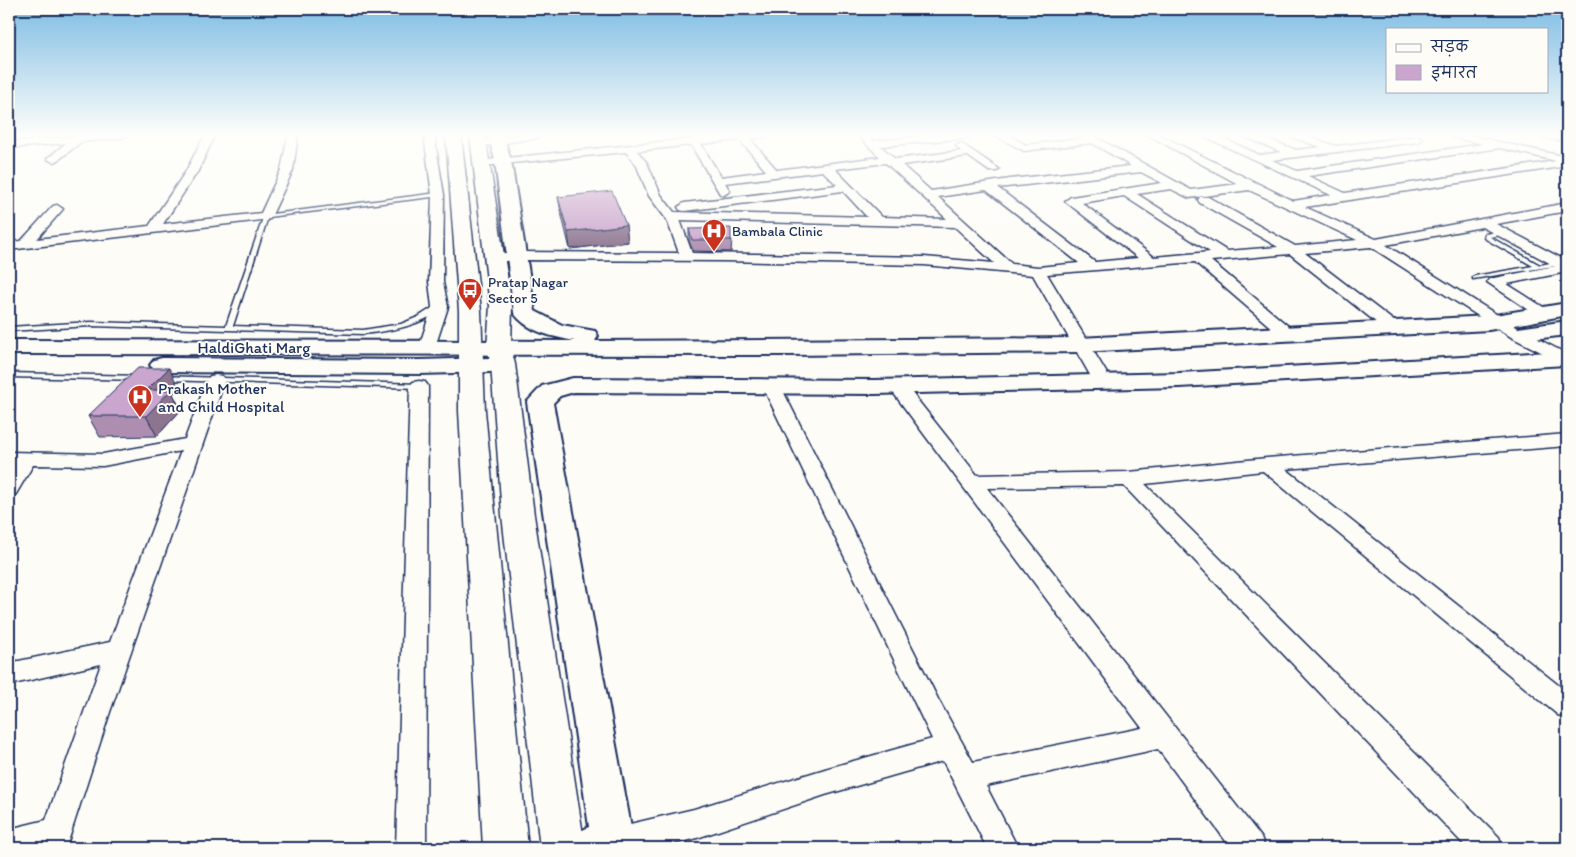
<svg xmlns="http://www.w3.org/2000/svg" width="1576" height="857" font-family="Itim,'Playpen Sans Deva',sans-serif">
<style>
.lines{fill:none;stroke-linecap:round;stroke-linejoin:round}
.lane-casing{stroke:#1b2f5e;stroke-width:3}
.street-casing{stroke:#1b2f5e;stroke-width:3}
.secondary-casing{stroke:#1b2f5e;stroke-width:4}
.highway-casing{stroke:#1b2f5e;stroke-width:3}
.lane{fill:#fdfcf7;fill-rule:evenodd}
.street{fill:#fdfcf7;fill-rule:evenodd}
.secondary{fill:#fdfcf7;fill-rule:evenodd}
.highway{fill:#fdfcf7;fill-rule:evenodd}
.wall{fill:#ae8eb0;stroke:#1b2f5e}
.shaded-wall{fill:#8d7490;stroke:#1b2f5e}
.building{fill:#caa5cd;stroke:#1b2f5e}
.labels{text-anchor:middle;stroke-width:4;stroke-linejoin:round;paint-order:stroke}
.far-poi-label{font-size:14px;fill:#1b2f5e;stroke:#fdfcf7;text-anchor:start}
.street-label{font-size:16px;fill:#1b2f5e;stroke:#fdfcf7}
.poi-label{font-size:16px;fill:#1b2f5e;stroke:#fdfcf7;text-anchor:start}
</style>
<rect width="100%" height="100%" fill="#fdfcf7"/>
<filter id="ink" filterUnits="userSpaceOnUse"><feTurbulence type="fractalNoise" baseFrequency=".02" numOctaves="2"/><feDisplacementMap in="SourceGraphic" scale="10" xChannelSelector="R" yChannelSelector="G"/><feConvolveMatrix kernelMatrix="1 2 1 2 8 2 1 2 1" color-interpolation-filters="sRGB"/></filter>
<g filter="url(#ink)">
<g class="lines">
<defs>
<g id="lane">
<path d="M438,193L441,195L440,196L268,217L233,326L363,330L401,324L418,317L437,305H440L444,307C422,326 390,331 363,334L91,326L9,331V327L91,322L226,326L264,215Z"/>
<path d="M1503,231L1505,232V234L1490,237L1540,265L1560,261L1563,263L1560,265L1473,279V277L1475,276L1533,266L1484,238L1485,234Z"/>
<path d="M9,373L141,376L145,378L141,380L9,377Z"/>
<path d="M161,376L419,384L423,386L419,388L164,380L160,378Z"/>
</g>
<g id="street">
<path d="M92,135H128L123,138L81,142L57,161L53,162L47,159L66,143L9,148V142Z"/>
<path d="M205,135H215L198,171L163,224L261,213L281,170L288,135H298L293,170L270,219L9,250V242L21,241L53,206L57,205L63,209L37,239L149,226L186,171Z"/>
<path d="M424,135H434L444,195L443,282L448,307L435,347L433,350H421L419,347L432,307L429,282L432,195Z"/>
<path d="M519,135H542L537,138L478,147L473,144L478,141Z"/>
<path d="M735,135H767L766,137L750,139L777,170L880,157L857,135H868L874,141L940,135H973L968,138L881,146L895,159L961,151L956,146L961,143L999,169L997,171H989L968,156L902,165L931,191L1010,179L1131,166L1092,143L1024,151L998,137L997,135H1009L1026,145L1083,138L1080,135H1092L1191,190L1238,184L1148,135H1160L1293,201L1331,195L1205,137L1204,135H1216L1260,155L1281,152L1245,137L1244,135H1257L1296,150L1321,147L1291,137L1290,135H1304L1336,146L1418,136L1423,139L1418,142L1272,160L1297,171L1483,144L1452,137L1451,135H1468L1567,157V166L1305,207L1376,239L1567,203V211L1496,224L1567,261V272L1507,284L1548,310L1551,313L1548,316H1538L1487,282L1489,279L1494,278L1555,266L1482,227L1386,245L1523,331L1567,354V365L1511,337L1371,247L1305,253L1399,325L1401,328L1399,331H1387L1290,254L1211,261L1294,331L1296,334L1294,337H1282L1195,262L1047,274L1112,382L1109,386L1103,387L1097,386L1094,382L1033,275L924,265L723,261L517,260L495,262L488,258L495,254L517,252L679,253L667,220L649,196L636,164L626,152L482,166L476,163L478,161L688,139L693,137L697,138ZM740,140L766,171L721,177L701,144ZM691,145L720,194L724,195L730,191L725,183L823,171L837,185L684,203L678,207L680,210L684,211L843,191L867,217L674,212L661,195L647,163L637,151ZM1500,148L1556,161L1345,193L1308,176ZM886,163L888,165L947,219L882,217L835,169ZM1141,172L1162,183L1071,197L1065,201L1138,258L1095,262L998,188ZM1171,189L1189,198L1249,190L1357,240L1295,246L1208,197H1200L1198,200L1200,203L1278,247L1227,251L1137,194ZM986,190L1079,263L1038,267L1012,264L938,197ZM1124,196L1210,252L1154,257L1082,203ZM680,220L955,227L994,263L924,257L692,253Z"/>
<path d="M1540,135L1567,136V142L1541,137Z"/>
<path d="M216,375L222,376L225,380L110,712L66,848H9V829L46,820L101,664L9,685V663L110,642L181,451L103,466L33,465L16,494L9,496V473L14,464H9V452L103,454L185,439L207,380L210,376Z"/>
<path d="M419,381L425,382L428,386L426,848H396L410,386L413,382Z"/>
<path d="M772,382L778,383L781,387L938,699L973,762L1142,728L892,391L889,387L892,383L898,382L904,383L977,475L1129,472L1267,458L1567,434V446L1286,469L1567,692V718L1558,715L1263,471L1145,484L1499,837L1503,848H1467L1124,486L987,488L1261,837L1265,848H1231L1158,749L986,786L1018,848H987L943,761L825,795L694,839L654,848H599L598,843L602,832L613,828L694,809L825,769L932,739L763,387L766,383Z"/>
</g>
<g id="secondary">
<path d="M489,135H503L511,161L535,311L562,325L595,331L598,336L595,341L1080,338L1489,316L1567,303V315L1489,330L1080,352L789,355L9,354V340L575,341C554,337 527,332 514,313L495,161Z"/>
<path d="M1567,321V335L1526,340L1518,338L1515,333L1518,328Z"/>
<path d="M1567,351V365L1179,387L875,394L574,392L560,396L553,403L634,843L632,848H570L576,833L589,827L527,402L542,386L573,378L875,380L1179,373Z"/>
<path d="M162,358L420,360L490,358L498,360L502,365L498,370L490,372L420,374L162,372L154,370L150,365L154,360Z"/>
</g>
<g id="highway">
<path d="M446,135H461L481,311L485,411L528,848H483L459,411V311Z"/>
<path d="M470,135H485L512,306L511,348L515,364L534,515L585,848H540L502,515L491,364L487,348L490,306Z"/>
</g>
</defs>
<use href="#lane" class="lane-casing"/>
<use href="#street" class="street-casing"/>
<use href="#secondary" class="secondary-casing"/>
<use href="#highway" class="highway-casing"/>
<use href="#lane" class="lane"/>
<use href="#street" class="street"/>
<use href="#secondary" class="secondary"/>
<use href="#highway" class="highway"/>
</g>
<g class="wall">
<path d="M558,197L626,225L628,242L570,249L561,213Z"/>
<path d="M689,229L732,240L731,252L693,251L689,241Z"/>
<path d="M179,388L173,394L181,410L157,436L100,437L88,416Z"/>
</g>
<g class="shaded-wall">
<path d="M626,225L628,242L570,249L568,232Z"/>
<path d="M169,368L179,388L173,394L181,410L157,436L146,416L147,390Z"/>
</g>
<g class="building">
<path d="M612,191L626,225L568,232L558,197Z"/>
<path d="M731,228V240H692L689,229Z"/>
<path d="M138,368H169L147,390H171L146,416H88Z"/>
</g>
</g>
<linearGradient id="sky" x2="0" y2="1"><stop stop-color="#7dbce3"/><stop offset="0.53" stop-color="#fefefb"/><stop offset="1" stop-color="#fefefb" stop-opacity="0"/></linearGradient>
<rect width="1576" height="255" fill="url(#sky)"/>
<defs>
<symbol id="hospital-pin" viewBox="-11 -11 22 30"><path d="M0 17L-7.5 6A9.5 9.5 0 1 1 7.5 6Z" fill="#c8321e" stroke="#fdfcf7"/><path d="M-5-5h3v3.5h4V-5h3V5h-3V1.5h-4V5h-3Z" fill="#fff"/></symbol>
<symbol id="bus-pin" viewBox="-11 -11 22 30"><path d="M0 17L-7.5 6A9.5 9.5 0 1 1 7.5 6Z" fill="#c8321e" stroke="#fdfcf7"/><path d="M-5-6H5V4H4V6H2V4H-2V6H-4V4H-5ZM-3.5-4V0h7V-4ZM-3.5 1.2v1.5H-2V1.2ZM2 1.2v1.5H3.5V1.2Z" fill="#fff"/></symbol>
</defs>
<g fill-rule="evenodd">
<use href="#hospital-pin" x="700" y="217" width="28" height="38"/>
<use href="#bus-pin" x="456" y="276" width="28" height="38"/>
<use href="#hospital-pin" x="126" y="383" width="28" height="38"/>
</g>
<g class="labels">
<g class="far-poi-label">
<text x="732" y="236">Bambala Clinic</text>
<text x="488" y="287">Pratap Nagar<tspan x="488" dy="16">Sector 5</tspan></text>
</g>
<g class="street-label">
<text x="254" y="353">HaldiGhati Marg</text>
</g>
<g class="poi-label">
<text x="158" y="394">Prakash Mother<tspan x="158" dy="18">and Child Hospital</tspan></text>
</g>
</g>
<rect width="1576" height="857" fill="none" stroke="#fdfcf7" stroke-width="30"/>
<rect x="15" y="15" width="1546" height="827" fill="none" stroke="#1b2f5e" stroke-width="2" filter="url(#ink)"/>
<rect x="1386" y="28" width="162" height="65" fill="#fdfcf7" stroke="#a3aaba"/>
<rect x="1396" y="44" width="25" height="8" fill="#fdfcf7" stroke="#a3aaba"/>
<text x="1431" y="52" font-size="15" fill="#1b2f5e">सड़क</text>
<rect x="1396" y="65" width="25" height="15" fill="#caa5cd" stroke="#a3aaba"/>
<text x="1431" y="78" font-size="15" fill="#1b2f5e">इमारत</text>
</svg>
